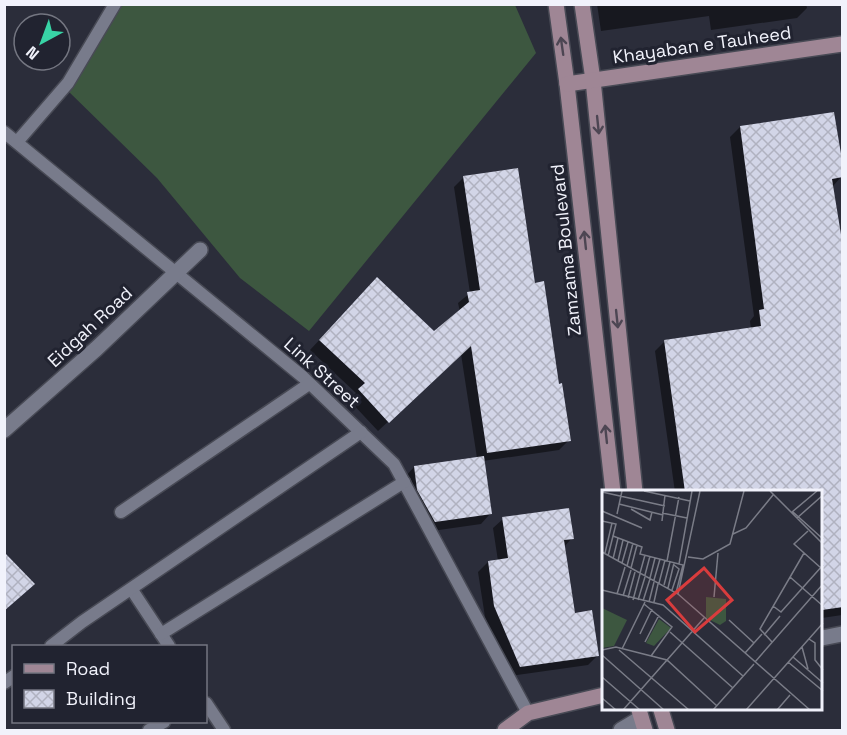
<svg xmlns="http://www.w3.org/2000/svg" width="847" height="735" font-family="'Space Grotesk',sans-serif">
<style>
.garden{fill:#3d5740}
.shadow{fill:#0007}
.building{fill:url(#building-cross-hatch)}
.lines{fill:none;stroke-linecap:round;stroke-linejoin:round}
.lane-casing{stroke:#484a55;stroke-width:15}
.street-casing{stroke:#484a55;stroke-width:18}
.secondary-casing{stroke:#484a55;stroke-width:18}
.lane{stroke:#787b8b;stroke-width:12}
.street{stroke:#787b8b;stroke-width:15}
.secondary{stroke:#9f8695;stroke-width:15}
.oneway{stroke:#4d4653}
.labels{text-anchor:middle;stroke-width:6;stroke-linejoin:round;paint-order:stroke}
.street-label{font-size:18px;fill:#f1f2fb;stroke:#212330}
.inset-road{fill:none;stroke:#7a7c87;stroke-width:1.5}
.view{fill:#d93c3d;fill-opacity:0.15;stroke:#d93c3d;stroke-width:3}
.inset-edge{fill:none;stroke:#f1f2fb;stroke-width:3}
</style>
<defs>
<pattern id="building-cross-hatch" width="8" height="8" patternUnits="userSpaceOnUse" patternTransform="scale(1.5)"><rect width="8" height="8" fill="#d2d5e7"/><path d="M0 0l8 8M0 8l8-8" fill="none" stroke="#b0b2c0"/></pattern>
</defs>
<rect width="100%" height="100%" fill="#2b2d3a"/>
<path class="garden" d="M115,5H515L536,53L309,331L240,278L157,178L65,88Z"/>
<g class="shadow">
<path d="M597,4H806L807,8L797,18L711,30L709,16L601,31Z"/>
<path d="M740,127L842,176L833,186L842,247V615L822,618V492H675L655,351L665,341L751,329L750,321L754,316L730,137Z"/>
<path d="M464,177L534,284L569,440L559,450L483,461L490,514L481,524L425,532L405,477L414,467L477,458L461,354L378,431L349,400L356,393L310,350L367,289L434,333L460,312L458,303L470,293L454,187Z"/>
<path d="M503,519L572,538L564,547L574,614L598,655L588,665L510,676L485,617L478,572L488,562L498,561L493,528Z"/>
</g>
<g class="building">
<path d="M834,112L843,166V177L832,179L843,247V607L822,610V492H685L664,340L761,326L759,310L764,309L740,126Z"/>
<path d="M518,168L535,283L544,281L559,384L562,383L571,441L487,453L471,346L389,423L358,389L365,383L319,340L377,277L434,331L469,302L467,292L480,290L463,176Z"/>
<path d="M484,456L492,514L435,522L417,490L414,466Z"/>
<path d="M569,508L574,539L564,540L575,613L592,610L599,656L520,667L494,606L488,561L508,558L502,517Z"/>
<path d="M4,552L35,584L4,611Z"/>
</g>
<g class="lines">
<defs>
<g id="lane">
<path d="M4,132L303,377L394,464L528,713"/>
<path d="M17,142L68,83L115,4"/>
<path d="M121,512L309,384"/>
<path d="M132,590L169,646"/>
<path d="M161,634L404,482"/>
<path d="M51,646L82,622L361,432"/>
<path d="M4,683L14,676"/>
<path d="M206,703L224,730"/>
<path d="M149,730L164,722"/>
</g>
<g id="street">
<path d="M4,430L96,349L200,250"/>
<path d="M822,638L842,634"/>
<path d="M621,730L641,718"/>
</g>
<g id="secondary">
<path d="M556,4L567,84L613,492"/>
<path d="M582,4L593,80L635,492"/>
<path d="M567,84L842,44"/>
<path d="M639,710L645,730"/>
<path d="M661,710L667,730"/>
<path d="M505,730L528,713L604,695"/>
</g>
</defs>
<use href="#lane" class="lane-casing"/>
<use href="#street" class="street-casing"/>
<use href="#secondary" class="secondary-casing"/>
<use href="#lane" class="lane"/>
<use href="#street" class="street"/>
<use href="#secondary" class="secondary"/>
</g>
<defs><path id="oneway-shaft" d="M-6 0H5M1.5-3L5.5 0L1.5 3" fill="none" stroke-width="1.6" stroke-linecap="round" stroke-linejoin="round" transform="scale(1.5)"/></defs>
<g class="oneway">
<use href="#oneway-shaft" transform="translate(562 46) rotate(-98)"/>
<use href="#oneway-shaft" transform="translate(598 125) rotate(84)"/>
<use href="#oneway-shaft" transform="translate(585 240) rotate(-96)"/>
<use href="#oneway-shaft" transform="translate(617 319) rotate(84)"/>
<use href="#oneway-shaft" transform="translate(606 434) rotate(-96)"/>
</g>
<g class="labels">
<g class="street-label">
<text transform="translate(702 45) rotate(-8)" y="6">Khayaban e Tauheed</text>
<text transform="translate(566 250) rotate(-96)" y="6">Zamzama Boulevard</text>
<text transform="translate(90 327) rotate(-43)" y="6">Eidgah Road</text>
<text transform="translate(322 373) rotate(42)" y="6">Link Street</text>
</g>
</g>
<g transform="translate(602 490)">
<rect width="220" height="220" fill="#2b2d3a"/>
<path d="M57,129L69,138L52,156L44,153Z" fill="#3d5740"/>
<path d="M0,118L25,130L12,156L0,158Z" fill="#3d5740"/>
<path d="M104,107L124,109V131L118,135L104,128Z" fill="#3d5740"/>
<path class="inset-road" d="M42,1L88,11M168,1L221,54M0,2L63,16M17,14L61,25M29,19L48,30L50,22M0,21L40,38M190,22L215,1M191,22L221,49M60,23L85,28M15,24L20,1M195,28L221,5M0,31L14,34L11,46L40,57L38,64L81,75L74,103M60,31L63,5M206,41L192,54L219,78M131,44L144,38L171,5M0,62L76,104L208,220M3,63L10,33M6,66L11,46M86,67L101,69L128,54L142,1M11,69L16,48M16,71L21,50M65,71L77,7M20,73L26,52M77,74L90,1M25,76L31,53M29,78L35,55M38,83L43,65M43,85L48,66M188,87L221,116M48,88L53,68M52,90L58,69M57,93L63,70M62,95L68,72M66,98L72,73M0,100L61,115L141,186M70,100L77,79L72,75M15,104L23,77M76,104L98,1M21,106L29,80M112,107L116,63M26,108L33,82M31,110L38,84M36,110L43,87M41,111L48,89M47,112L52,92M52,112L56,94M42,114L70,137L49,166M171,116L179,122L221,75M127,130L152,153M68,142L131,198M38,144L50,119M162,145L178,126M207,149L213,153V170L221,180M43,152L57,125M170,152L158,139L202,63M200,157L206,179M20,159L43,112M0,160L14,157L65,170L115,216M17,160L87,220M143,163L160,144M0,165L62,220M191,167L221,193M153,172L221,94M186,172L221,201M0,187L38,220M0,208L14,220M21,220L102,128M111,220L152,174M144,220L221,133M175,220L188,205"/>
<path class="view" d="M102,78L130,110L93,142L65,110Z"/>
<rect width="220" height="220" class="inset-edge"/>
</g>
<rect width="847" height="735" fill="none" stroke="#f1f2fb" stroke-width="12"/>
<rect x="12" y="645" width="195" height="78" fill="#212330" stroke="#747681" stroke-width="1.5"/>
<rect x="24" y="664" width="30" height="9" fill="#9f8695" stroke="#747681" stroke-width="1.5"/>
<text x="66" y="675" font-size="18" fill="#f1f2fb">Road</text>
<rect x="24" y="690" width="30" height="18" fill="url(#building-cross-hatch)" stroke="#747681" stroke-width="1.5"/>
<text x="66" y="705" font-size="18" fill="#f1f2fb">Building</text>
<g transform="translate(42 42) rotate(221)"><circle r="28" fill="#212330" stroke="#747681" stroke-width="1.5"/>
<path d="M0-4.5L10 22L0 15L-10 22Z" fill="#38d4a6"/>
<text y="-9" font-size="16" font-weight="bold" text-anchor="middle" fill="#f1f2fb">N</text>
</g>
</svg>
